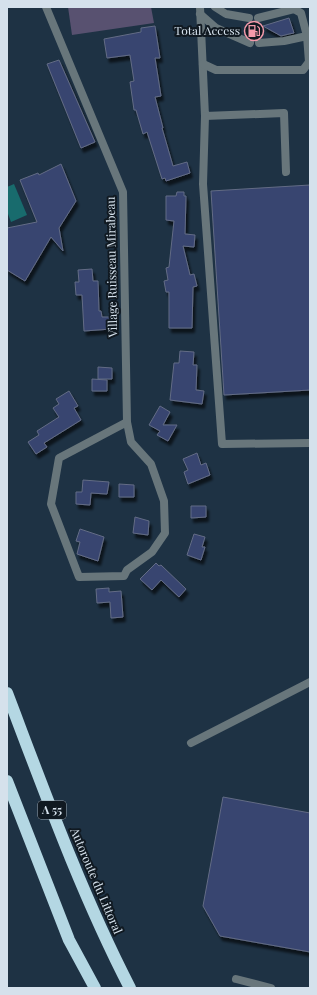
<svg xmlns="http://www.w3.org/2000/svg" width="317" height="995" font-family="'Playfair Display',serif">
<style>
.green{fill:#585170}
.water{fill:#186b6d}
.building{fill:#374470;stroke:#636c85;filter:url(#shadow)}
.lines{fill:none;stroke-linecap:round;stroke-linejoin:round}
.lane{stroke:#68767b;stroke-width:8}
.street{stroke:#68767b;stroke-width:8}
.highway{stroke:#b4d7e3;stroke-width:12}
.labels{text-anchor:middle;stroke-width:4;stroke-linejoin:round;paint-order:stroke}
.shield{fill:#101921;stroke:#9aa5af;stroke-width:1}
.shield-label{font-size:11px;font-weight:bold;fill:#d5e1ec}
.poi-label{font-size:12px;fill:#d5e1ec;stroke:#101921;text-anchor:end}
.street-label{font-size:12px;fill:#d5e1ec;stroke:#101921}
</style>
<defs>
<filter id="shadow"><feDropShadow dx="2.5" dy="4.5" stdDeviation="1" flood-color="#0009"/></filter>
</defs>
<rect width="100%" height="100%" fill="#1e3244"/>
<path class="green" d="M68,7H151L154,23L72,35Z"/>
<path class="water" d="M14,184L27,215L11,222L7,211V187Z"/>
<g class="building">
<path d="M289,18L294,33L289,34L281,36L263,26Z"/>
<path d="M155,26L160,58H155L161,96L155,97L163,128H162L173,166L187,162L190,173L166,181L165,178L162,179L147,132L143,134L136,110H134L130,82L134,81L130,55L107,58L104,39L141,32V28Z"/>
<path d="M59,60L95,142L81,148L47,64Z"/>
<path d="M61,164L76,201L59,228L63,251L51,237L25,281L7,270V228L37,222L20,180L38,173L39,175Z"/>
<path d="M310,185V390L224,395L211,191Z"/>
<path d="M177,192H184V196H186L185,234L195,235L194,247L183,246L190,275L194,274L197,286L193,287L192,328H169V292H166L164,281L168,280L166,268L169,267L174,221L166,220V196H176Z"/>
<path d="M92,269L93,281H98L99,311H101L102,317H110L111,329L84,331L82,295H76L75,282H79L78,270Z"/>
<path d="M180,351L194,352L193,365H197L196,390L204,391L202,404L170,400L174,363H179Z"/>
<path d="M98,367L112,368V379H98Z"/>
<path d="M92,379L107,380V391H92Z"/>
<path d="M69,391L78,406L74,408L81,420L44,443L47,447L36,454L28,442L39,435L37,431L59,417L53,408L59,404L56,399Z"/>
<path d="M160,406L170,412L163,425H177L168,441L157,435L160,431L149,425Z"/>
<path d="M197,453L201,465L206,463L210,475L188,484L184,472L188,470L183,459Z"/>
<path d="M83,480L109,482L107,494L91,493L90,505L76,504V492H82Z"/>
<path d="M119,484L134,485V497H119Z"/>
<path d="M191,506H206V517L191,518Z"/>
<path d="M135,517L149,521L148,535L133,533Z"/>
<path d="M80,529L104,537L98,561L77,554L80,542L76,541Z"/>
<path d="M194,534L205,537L202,547H205L201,560L187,555Z"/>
<path d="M156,563L159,566L161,565L186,589L179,597L161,580L152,590L140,579Z"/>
<path d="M109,588V592L121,591L123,617L111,618L110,602L97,603L96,589Z"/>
<path d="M223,797L310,813V952L220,936L203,906Z"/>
</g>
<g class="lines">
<g class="lane">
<path d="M200,7L205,116L284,113L286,172"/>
<path d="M215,7L226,14L249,18"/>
<path d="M294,9L301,13L307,36"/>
<path d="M200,14L216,28L250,43"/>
<path d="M258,18L294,9L295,7"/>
<path d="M203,64L216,70H303L309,62L307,36L284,41L259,43"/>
<path d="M205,116L203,184L222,444L310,443"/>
<path d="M191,743L310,682"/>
<path d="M236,979L271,988"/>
</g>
<path class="street" d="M46,7L123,192L127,422L131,442L151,464L164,501L165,533L152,552L127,570L124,576L79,577L51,504L59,458L127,422"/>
<g class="highway">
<path d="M7,693C45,793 81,893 130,988"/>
<path d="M7,781L69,940L95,988"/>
</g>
</g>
<defs>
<symbol id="fuel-ring" viewBox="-11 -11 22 22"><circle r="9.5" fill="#101921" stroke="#f39aab" stroke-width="1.5"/><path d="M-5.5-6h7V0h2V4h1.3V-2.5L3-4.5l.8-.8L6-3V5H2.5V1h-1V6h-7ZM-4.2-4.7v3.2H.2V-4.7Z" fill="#f39aab"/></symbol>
</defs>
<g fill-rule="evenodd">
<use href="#fuel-ring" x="243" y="20" width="22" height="22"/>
</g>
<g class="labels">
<rect class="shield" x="38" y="801" width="28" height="18" rx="3"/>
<g class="shield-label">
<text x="52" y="814">A 55</text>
</g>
<g class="poi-label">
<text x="240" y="35">Total Access</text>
</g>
<g class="street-label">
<text transform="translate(112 267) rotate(-91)" y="4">Village Ruisseau Mirabeau</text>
<text transform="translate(96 881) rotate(67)" y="4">Autoroute du Littoral</text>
</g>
</g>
<rect width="317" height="995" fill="none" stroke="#d5e1ec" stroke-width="16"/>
</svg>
